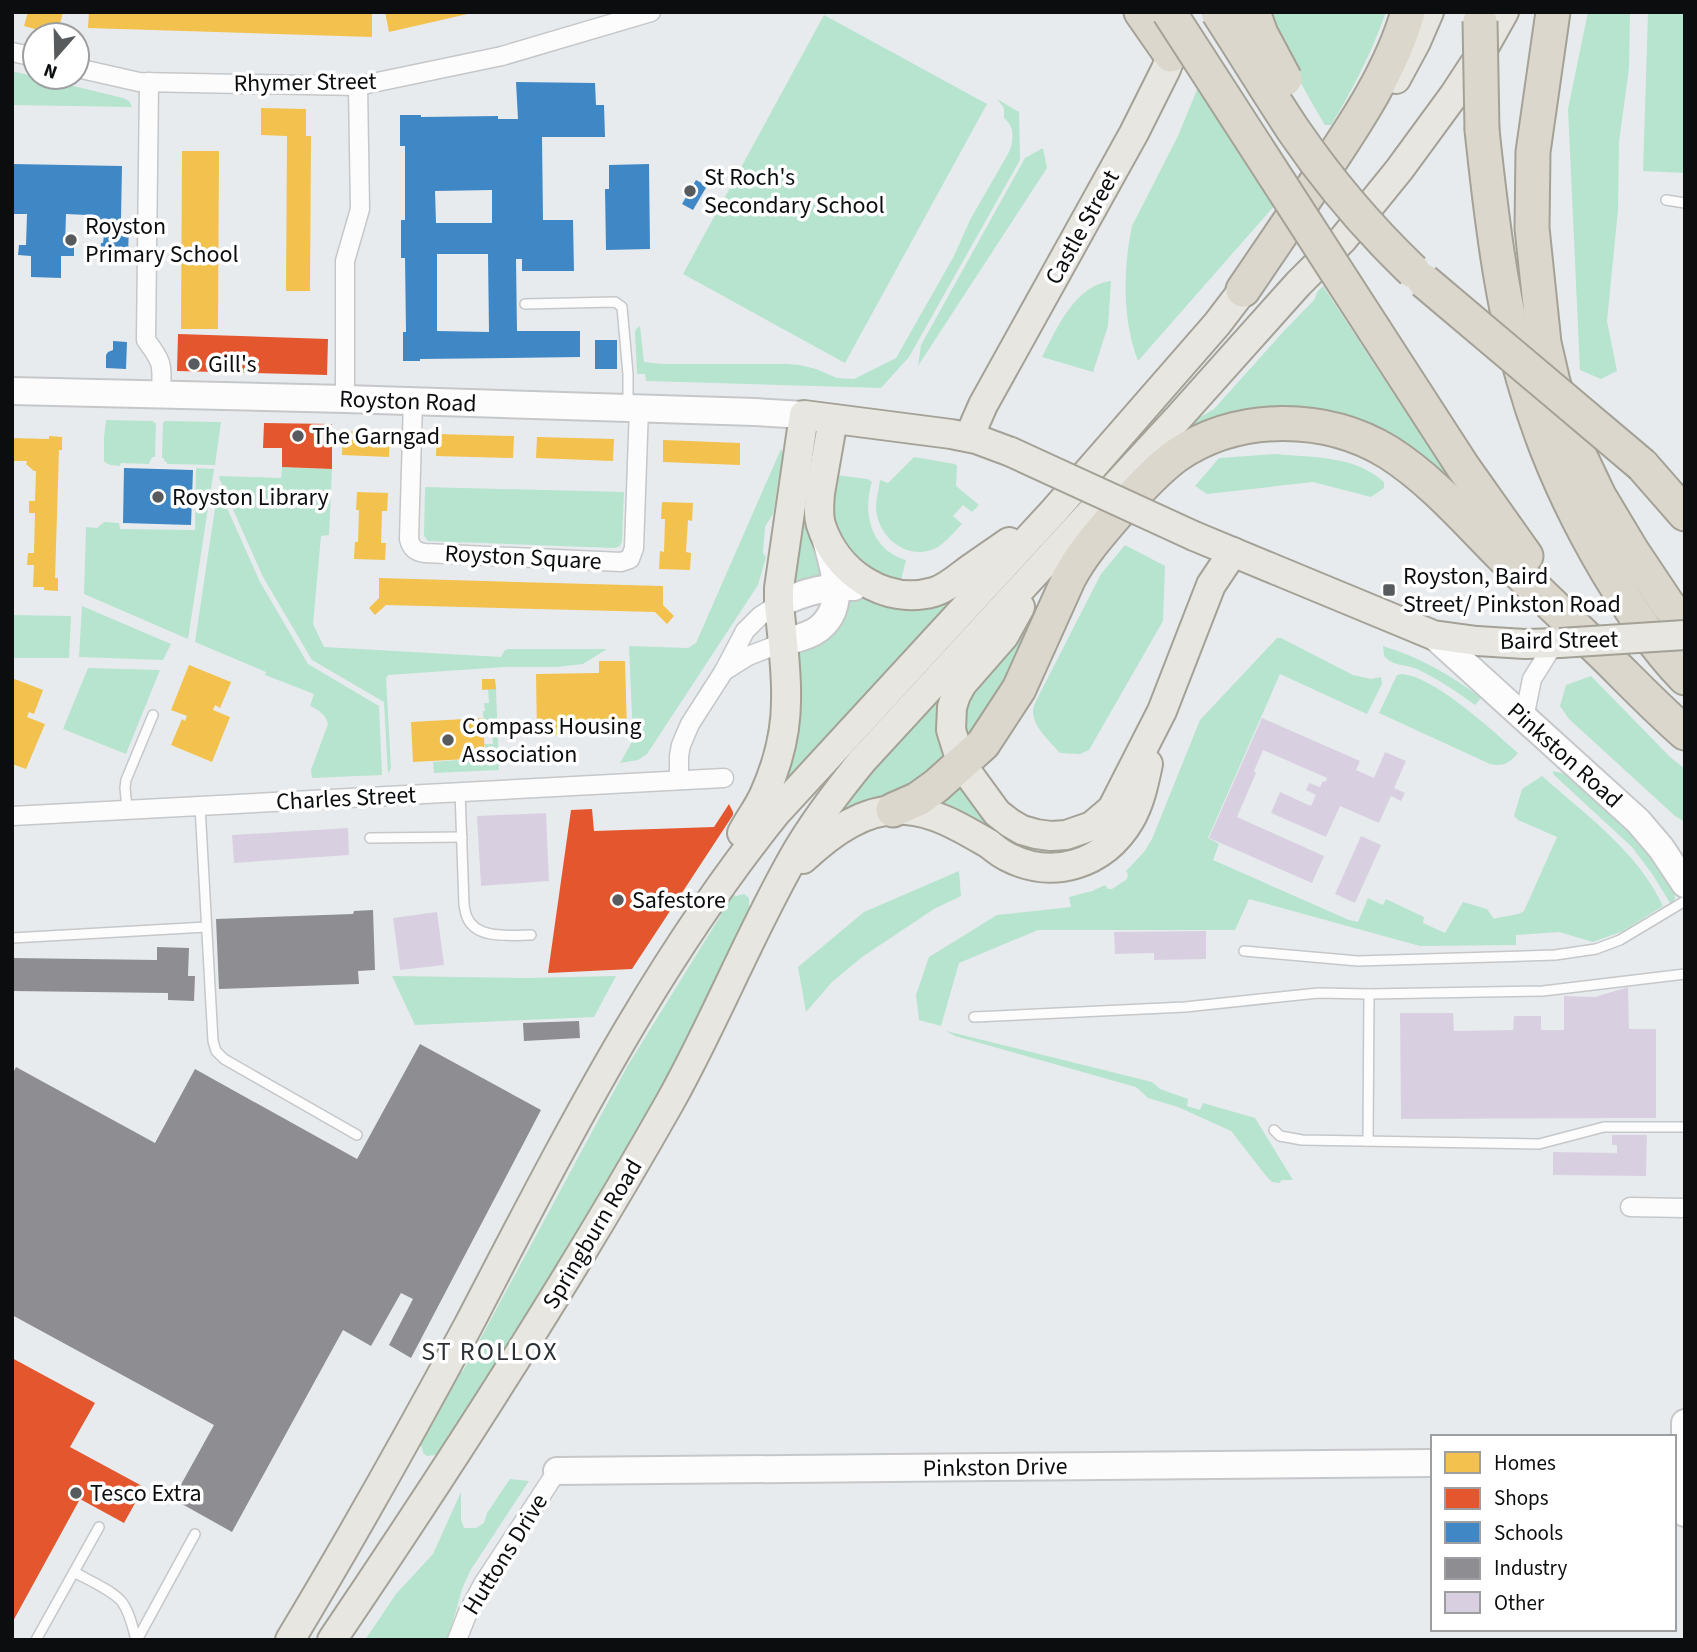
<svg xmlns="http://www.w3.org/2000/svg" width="1697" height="1652" font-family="'Source Sans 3',sans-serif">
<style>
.green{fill:#b6e4cf}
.homes{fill:#f2c14e}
.shops{fill:#e4572e}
.schools{fill:#3f88c5;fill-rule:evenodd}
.industry{fill:#8d8d92}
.building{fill:#d8d0e1}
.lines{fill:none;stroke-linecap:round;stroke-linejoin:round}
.lane-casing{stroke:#c5c7c9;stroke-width:12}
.street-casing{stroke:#c5c7c9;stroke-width:21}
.secondary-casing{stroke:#c5c7c9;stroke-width:30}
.primary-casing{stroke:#a4a196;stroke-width:32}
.highway-casing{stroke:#a4a196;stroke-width:37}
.lane{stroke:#fcfcfc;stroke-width:9}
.street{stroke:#fcfcfc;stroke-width:18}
.secondary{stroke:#fcfcfc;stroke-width:26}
.primary{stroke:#e8e6e0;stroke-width:28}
.highway{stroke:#dbd7cc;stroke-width:33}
.primary-bridge-casing{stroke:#a4a196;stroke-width:32;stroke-linecap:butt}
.highway-bridge-casing{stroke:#a4a196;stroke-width:37;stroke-linecap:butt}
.primary-bridge{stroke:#e8e6e0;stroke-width:28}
.highway-bridge{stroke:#dbd7cc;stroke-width:33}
.poi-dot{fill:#585b5d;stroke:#fff;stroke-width:2.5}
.labels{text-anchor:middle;stroke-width:7;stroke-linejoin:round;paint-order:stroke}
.street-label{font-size:24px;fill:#0b0d0f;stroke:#fff}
.poi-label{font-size:24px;fill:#0b0d0f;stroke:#fff;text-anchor:start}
.neighbourhood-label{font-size:26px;letter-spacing:2px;fill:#2b3034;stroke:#fff}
</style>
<rect width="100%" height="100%" fill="#e8ebee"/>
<g class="green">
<path d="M1271,12H1386C1372,52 1353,89 1331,125H1325C1303,89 1284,53 1271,12Z"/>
<path d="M1588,12H1630L1629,68L1619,142L1618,210L1607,321L1617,371L1601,379L1580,370L1568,109Z"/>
<path d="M1648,12H1685V173L1643,171Z"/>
<path d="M824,15L987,104L845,363L683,274Z"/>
<path d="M12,71L123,98L129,101L132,107L12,105Z"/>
<path d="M1199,85L1275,205L1138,361C1122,319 1123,270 1132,226L1178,136Z"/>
<path d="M997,99L1019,112L1020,160L909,357L881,388L646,381L645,374H637L635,332L636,329L640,326L644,362L662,364H787L800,365L816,369L837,378L854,379L896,358L954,256L970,220L1009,152C1014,140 1015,127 1004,118V108Z"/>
<path d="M1043,148L1047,168L918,366L921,345L1025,158Z"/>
<path d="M1111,281L1108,326L1093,372L1042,357C1057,328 1075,285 1111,281Z"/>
<path d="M1323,286L1466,504L1354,429L1166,451L1187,425L1214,409L1283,332L1315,299L1317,292Z"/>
<path d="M106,420L153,421L154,423H156L155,457H152L149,464L121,463L120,466C114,465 108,466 104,461V437Z"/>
<path d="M165,421L221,422L215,465L167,464V462L164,461V458H162L163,423Z"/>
<path d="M781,449L783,453L773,514L765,527L763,553L766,557L758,585L647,754L638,760L620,763L633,740L629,646L688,648L696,643Z"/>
<path d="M1276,454C1314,458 1354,455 1384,482V488L1371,497L1313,482L1207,494L1195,486L1219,458Z"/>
<path d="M914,457L955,464L957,466L956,486L979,505L972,512L963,505L953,516L962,524C954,532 947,541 938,547C909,563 877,538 876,507C876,498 879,489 880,480L888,483Z"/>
<path d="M282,467L332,469L329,535L321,536L313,624L324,647L501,657L505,650L509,649H607L583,664L557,667H504L388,675L386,679L391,768L388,774L384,702L312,660L263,577L219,478L220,476L281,478Z"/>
<path d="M196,468L214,469L188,639L84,594L86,527L97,528L104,522L119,523L120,529L195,530Z"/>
<path d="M835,475L868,479L872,482C862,513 871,550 906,560L899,588L869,578L832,525Z"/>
<path d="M425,487L624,492L622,541L620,546L615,548L428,541L424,536Z"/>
<path d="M218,488L260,582L308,664L379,706L382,775L312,778L311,770L328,724C326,715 319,710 310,706L314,694L265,675L266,672L195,642Z"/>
<path d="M802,514L806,516L811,542L827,575L791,587Z"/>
<path d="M1125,545L1165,566L1163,621L1089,750L1080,754L1060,753C1051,742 1033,728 1033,711C1033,706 1037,699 1039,695L1101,574Z"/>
<path d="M843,596L954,597L955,600L777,797L792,650Z"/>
<path d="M82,606L171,644L163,660L79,657Z"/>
<path d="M12,615L71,616L69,658H12Z"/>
<path d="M1034,621L1024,668L965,741L963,708L967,698Z"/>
<path d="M1277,638H1281L1353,675L1371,679L1381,677L1382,684L1367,714L1280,674L1208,838L1219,844L1213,860L1349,920L1358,922L1368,898L1383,905L1386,899L1424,917L1423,923L1445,933L1463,902L1487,909L1494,919C1504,915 1515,917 1524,911L1557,837L1518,820L1514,816L1522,789L1542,776C1587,816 1637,851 1663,906L1623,931L1593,942L1559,932L1516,935V945L1420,946L1249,899L1235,930H1038L959,963L941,1026L919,1020L916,995L929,957L997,915L1071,907L1069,897L1092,891L1105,885L1108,889H1112L1127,879L1128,874L1126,871L1144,852L1152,839L1200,720Z"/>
<path d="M1383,646C1419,657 1451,675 1481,698L1475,705C1457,692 1438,679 1419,670C1406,663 1395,668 1384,656Z"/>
<path d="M88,668L160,670L126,754L63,729Z"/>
<path d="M1402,674C1435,677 1493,731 1518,753C1510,763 1503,767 1490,764L1379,713L1397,675Z"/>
<path d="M1591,676L1670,757L1685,769V822L1675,816L1569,719L1560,706L1566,685Z"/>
<path d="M949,685L953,764L840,820L836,813L849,794Z"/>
<path d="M488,689H496L499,770L434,773L433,762L486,758L485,744H493L492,733H484L483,711H485L484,703H489Z"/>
<path d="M1553,771L1566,774L1570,776L1637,839L1649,853L1674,891L1675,898L1673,903H1670L1653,875L1632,847L1553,774Z"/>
<path d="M961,777L986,812L1110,836L1045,861L930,801Z"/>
<path d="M959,871L961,896L934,909L862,957L832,982L806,1012L798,967L864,912Z"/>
<path d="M732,894L736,896L744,894L749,898V906L751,907L744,920L691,1038L686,1037L684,1041L688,1043L573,1245L439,1457L435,1455L427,1456L423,1453L422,1447L418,1444L455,1376L463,1371L628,1065L721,915L718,913Z"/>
<path d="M392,976L526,978L616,976L594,1017L415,1025Z"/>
<path d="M946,1031L1152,1082L1160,1089L1188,1099L1187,1106L1200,1110L1203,1103L1255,1118L1293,1180H1281L1280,1183L1272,1182L1267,1177L1231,1131L1178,1107L1148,1098L1136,1087L955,1036Z"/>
<path d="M510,1479L529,1481L470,1571L462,1589L452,1625L446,1640H365L396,1594L433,1554L461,1492V1520L464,1528H476L484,1523L487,1513Z"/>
</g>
<g class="homes">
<path d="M28,12H63L57,35L24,26Z"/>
<path d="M89,12H372V37L88,28Z"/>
<path d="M385,12H472V13L389,32Z"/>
<path d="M261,108L306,109V136H311L310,291H286L287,136L261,135Z"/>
<path d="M182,151H219L218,329H181Z"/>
<path d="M343,431L390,433L389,457L342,455Z"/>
<path d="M437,434L514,436L513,458L436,456Z"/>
<path d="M49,436L62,437V450H59L55,578H58V591L44,590V587H33L34,565H27L28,553H34L35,513H29V501H35L36,471H34L26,464L27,461H12V438L49,439Z"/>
<path d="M537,437L614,439L613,461L536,458Z"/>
<path d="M663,440L740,443V465L663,462Z"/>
<path d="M357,492L388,493L387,511H382L381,543H386L385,560L354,559L355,542H358L359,510H356Z"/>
<path d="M662,502L693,503L692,521L688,520L686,552L691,553L690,570L659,569L660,551L664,552L665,519H661Z"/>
<path d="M379,578L663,586V605L674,616L667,624L655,612L386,605L375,615L369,608L379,598Z"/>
<path d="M599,661H625L627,732L537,735L536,674L599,673Z"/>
<path d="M189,665L231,682L220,708L215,705L213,710L230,717L212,762L171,745L182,719L185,721L187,716L171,710Z"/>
<path d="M12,678L43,690L34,714L29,712L27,717L45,724L26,769L12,764Z"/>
<path d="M482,679H495L496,689L482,690Z"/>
<path d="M483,718L485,758L413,762L411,722Z"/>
</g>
<g class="shops">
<path d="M178,334L328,339L327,375L177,371Z"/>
<path d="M264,423L332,424V469L282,467V448H263Z"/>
<path d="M729,804L733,812V815L632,969L548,973L571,810L592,809L594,831L714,827Z"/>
<path d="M12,1358L95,1403L70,1447L144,1487L124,1523L80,1499L12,1623Z"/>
</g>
<g class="schools">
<path d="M516,82L595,83L596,105H604L605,137H542L543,220H573L574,271H522V259H516L517,331H580V357L420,359V361H403V332H406L405,258H401V220H405V146H400V115H421V117L498,116V119H518ZM492,190V223H436L435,191ZM437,254H488L489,332L437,331Z"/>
<path d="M12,164L122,166L121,219H129L128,262L100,261L101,243H103L104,235H113V219L103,222H94L87,220V215L66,214L65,246H74V256H61V278L31,277V256L18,255L19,245H26L27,214H12Z"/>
<path d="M649,164L650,249L606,250L605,189H609V165Z"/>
<path d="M696,180L707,186L693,210L682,204Z"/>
<rect x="595" y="340" width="22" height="29"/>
<path d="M113,341L127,342L126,369L106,368V355L108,352L113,350Z"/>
<path d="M124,468L193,470L191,525L123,523Z"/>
</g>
<g class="industry">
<path d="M373,910L375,970L358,971L359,984L219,989L216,919L353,914L354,911Z"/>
<path d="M157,947L189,948L188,976H195L194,1001L168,1000V993L12,991V958L157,960Z"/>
<path d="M579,1021L580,1038L524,1041L523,1023Z"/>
<path d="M420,1044L541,1110L411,1358L389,1345L413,1299L401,1293L371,1346L343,1330L232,1532L173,1499L214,1425L12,1315V1075L16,1067L155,1143L195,1069L357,1159Z"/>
</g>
<g class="building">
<path d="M1262,718L1360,761L1356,770L1374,778L1385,752L1406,761L1394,788L1405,793L1401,801L1391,796L1379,823L1340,806L1326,837L1271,813L1280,792L1311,806L1316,795L1306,790L1309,783L1320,787L1323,781L1325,782L1327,778L1263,750L1254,771L1256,773L1237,817L1324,856L1312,883L1209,838Z"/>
<path d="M546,813L549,881L481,886L477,816Z"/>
<path d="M348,828L349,855L234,863L232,835Z"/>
<path d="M1361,836L1381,845L1355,903L1335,894Z"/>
<path d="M437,912L444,965L400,970L393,918Z"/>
<path d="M1206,931V959L1154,960V953L1115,954L1114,932Z"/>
<path d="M1628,987L1629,1029H1656V1118L1401,1119L1400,1013H1453L1454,1031L1513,1030L1514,1016H1541V1030H1564V996L1595,997Z"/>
<path d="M1612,1135H1647L1646,1176L1553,1175V1152L1617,1153V1145H1612Z"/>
</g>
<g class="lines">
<defs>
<g id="lane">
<path d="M1666,200L1685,203"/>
<path d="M525,304L615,302L622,307L628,374V406"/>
<path d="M460,791L464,905C465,909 465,913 467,917C476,940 511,935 531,935"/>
<path d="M200,806L213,1041L216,1051L224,1059L357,1135"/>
<path d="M127,809L125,788L126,780L153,715"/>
<path d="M370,838L462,837"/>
<path d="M12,938L206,927"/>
<path d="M1244,951L1358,961L1555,955L1596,949L1620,940L1685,901"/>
<path d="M974,1017L1185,1007L1318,993L1369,994"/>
<path d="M1274,1130L1280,1136L1302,1140L1539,1144L1604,1127H1685"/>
<path d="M1368,1141L1369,994L1543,991L1685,974"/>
<path d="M74,1572C88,1580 112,1590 122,1602C130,1613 133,1628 136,1640"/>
<path d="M36,1640L99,1527"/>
<path d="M137,1640L195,1534"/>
</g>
<g id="street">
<path d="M12,52L35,57"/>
<path d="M77,68L139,82L358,86L502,56L651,12"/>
<path d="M149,82L146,340C164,364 162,365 161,394"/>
<path d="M345,399V261L360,209L358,86"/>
<path d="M413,401L409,539C411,548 416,552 425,553L621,562L630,559L634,548L639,408"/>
<path d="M724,671L748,656L782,643"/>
<path d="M1524,718L1532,679L1554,644"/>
<path d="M679,780V756L681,745L690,724L724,671L745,631L760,616L779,604"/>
<path d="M12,816L724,778"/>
<path d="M1630,1207L1685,1208"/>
<path d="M457,1640L468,1612L483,1584L557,1471"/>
</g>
<g id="secondary">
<path d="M12,391L345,399L755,412L804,415"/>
<path d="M779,604C804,592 826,586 854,587"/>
<path d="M1433,635L1638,821L1661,848L1685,884"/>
<path d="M782,643C793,640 804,637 814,632C848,611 835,571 826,541"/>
<path d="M1685,1423V1513"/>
<path d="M557,1471L1433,1463"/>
</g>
<g id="primary">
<path d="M1396,79L1416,42L1429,12"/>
<path d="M833,419L820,493C819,504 818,515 821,525C836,572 885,606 934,592C947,588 959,577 970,569C983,560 996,551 1009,542"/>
<path d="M969,437L983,405L1134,133L1166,69L1178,37"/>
<path d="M1194,536L1433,635L1477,641L1525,644L1560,643"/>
<path d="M1020,607L1004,636L962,684L956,695L952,707L951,730L962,765L997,813L1010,823L1022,830L1036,834L1051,836L1066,835L1092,826L1112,809L1162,711L1211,585L1233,552"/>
<path d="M742,833C749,820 758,808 764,795C777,766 786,733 786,701C787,669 782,636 779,604V588L804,415L951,434L976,439L1011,452"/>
<path d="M803,859C831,833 865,807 906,810C936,812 963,829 989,844C994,848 1000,853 1006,856C1053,881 1104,864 1130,820C1140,803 1144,783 1148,764"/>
<path d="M290,1640C352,1537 411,1432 468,1326C560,1150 651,968 776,813L1054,511L1217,324L1256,273"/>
<path d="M332,1640C451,1464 566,1286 670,1102C716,1020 750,932 797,851C816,819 839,789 862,761L1179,417L1298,284L1343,239L1399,170L1454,95L1477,60L1504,12"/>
</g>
<g id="highway">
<path d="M1141,12L1171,55"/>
<path d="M1553,12L1533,152L1532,228L1544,343L1553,382L1571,437L1599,496L1632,551L1668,605L1685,625"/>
<path d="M1482,130C1491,214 1501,300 1524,381C1543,448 1572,512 1607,571C1630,609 1654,646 1685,678"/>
<path d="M1243,290C1268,253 1293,216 1319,178C1353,127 1391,72 1408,12"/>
<path d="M1375,331L1463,467L1526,556"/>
<path d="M1642,465L1685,514"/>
<path d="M893,810L918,799L936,786L983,744L1019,689L1069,578C1083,552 1101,532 1120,510C1138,491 1156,470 1177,455C1239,413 1325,414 1388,452C1432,480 1466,520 1502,556C1533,587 1565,617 1597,648C1626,676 1654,706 1685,733"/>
</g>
</defs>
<use href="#lane" class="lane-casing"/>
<use href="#street" class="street-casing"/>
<use href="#secondary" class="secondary-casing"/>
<use href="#primary" class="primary-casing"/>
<use href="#highway" class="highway-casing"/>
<use href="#lane" class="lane"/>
<use href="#street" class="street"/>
<use href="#secondary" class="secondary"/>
<use href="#primary" class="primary"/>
<use href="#highway" class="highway"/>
<defs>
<g id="primary-bridge">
<path d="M1011,452L1194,536"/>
<path d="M1560,643L1685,635"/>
</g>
<g id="highway-bridge">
<path d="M1169,12L1375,331"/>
<path d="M1218,12C1244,52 1268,92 1294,131C1329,182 1369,229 1413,271"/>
<path d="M1253,12L1261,34L1285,79"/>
<path d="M1480,21L1482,130"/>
<path d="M1424,281L1642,465"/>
</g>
</defs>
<use href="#primary-bridge" class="primary-bridge-casing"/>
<use href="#highway-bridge" class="highway-bridge-casing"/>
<use href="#primary-bridge" class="primary-bridge"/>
<use href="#highway-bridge" class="highway-bridge"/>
</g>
<g class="poi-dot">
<circle cx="690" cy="191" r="7"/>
<circle cx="71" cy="240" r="7"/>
<circle cx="194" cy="364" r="7"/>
<circle cx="298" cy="436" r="7"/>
<circle cx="158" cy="497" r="7"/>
<rect x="1382" y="583" width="14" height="14" rx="3.5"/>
<circle cx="448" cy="740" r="7"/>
<circle cx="618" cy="900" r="7"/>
<circle cx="76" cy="1493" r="7"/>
</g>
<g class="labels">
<g class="street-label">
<text transform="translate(305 82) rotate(-1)" y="8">Rhymer Street</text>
<text transform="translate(1082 227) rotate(-61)" y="8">Castle Street</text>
<text transform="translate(408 401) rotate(2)" y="8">Royston Road</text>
<text transform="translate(523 557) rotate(3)" y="8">Royston Square</text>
<text transform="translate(1559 640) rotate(-1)" y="8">Baird Street</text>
<text transform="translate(1565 755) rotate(42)" y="8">Pinkston Road</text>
<text transform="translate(346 798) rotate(-3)" y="8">Charles Street</text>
<text transform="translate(592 1234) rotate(-59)" y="8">Springburn Road</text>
<text transform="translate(995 1467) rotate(-1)" y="8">Pinkston Drive</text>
<text transform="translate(505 1554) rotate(-58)" y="8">Huttons Drive</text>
</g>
<g class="poi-label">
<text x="704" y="185">St Roch's<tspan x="704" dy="28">Secondary School</tspan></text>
<text x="85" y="234">Royston<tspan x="85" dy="28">Primary School</tspan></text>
<text x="208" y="372">Gill's</text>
<text x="312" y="444">The Garngad</text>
<text x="172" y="505">Royston Library</text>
<text x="1403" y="584">Royston, Baird<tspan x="1403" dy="28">Street/ Pinkston Road</tspan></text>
<text x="462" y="734">Compass Housing<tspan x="462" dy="28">Association</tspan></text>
<text x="632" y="908">Safestore</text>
<text x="90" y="1501">Tesco Extra</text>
</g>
<g class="neighbourhood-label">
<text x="490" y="1360">ST ROLLOX</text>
</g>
</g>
<rect width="1697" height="1652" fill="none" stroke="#0b0d0f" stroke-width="28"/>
<rect x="1431" y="1435" width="245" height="196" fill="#ffffff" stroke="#9d9e9f" stroke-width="2"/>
<rect x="1445" y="1452" width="35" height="21" fill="#f2c14e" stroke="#9d9e9f" stroke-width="2"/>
<text x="1494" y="1470" font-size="21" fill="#0b0d0f">Homes</text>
<rect x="1445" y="1488" width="35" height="21" fill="#e4572e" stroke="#9d9e9f" stroke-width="2"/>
<text x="1494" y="1505" font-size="21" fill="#0b0d0f">Shops</text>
<rect x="1445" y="1522" width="35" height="21" fill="#3f88c5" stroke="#9d9e9f" stroke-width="2"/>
<text x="1494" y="1540" font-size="21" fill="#0b0d0f">Schools</text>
<rect x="1445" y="1558" width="35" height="21" fill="#8d8d92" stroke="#9d9e9f" stroke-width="2"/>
<text x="1494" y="1575" font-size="21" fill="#0b0d0f">Industry</text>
<rect x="1445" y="1592" width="35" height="21" fill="#d8d0e1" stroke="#9d9e9f" stroke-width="2"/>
<text x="1494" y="1610" font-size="21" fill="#0b0d0f">Other</text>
<g transform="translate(56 56) rotate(200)"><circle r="33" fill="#ffffff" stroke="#9d9e9f" stroke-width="2"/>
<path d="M0-5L12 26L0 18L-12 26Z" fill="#585b5d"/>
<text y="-10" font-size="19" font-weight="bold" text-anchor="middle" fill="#0b0d0f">N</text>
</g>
</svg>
